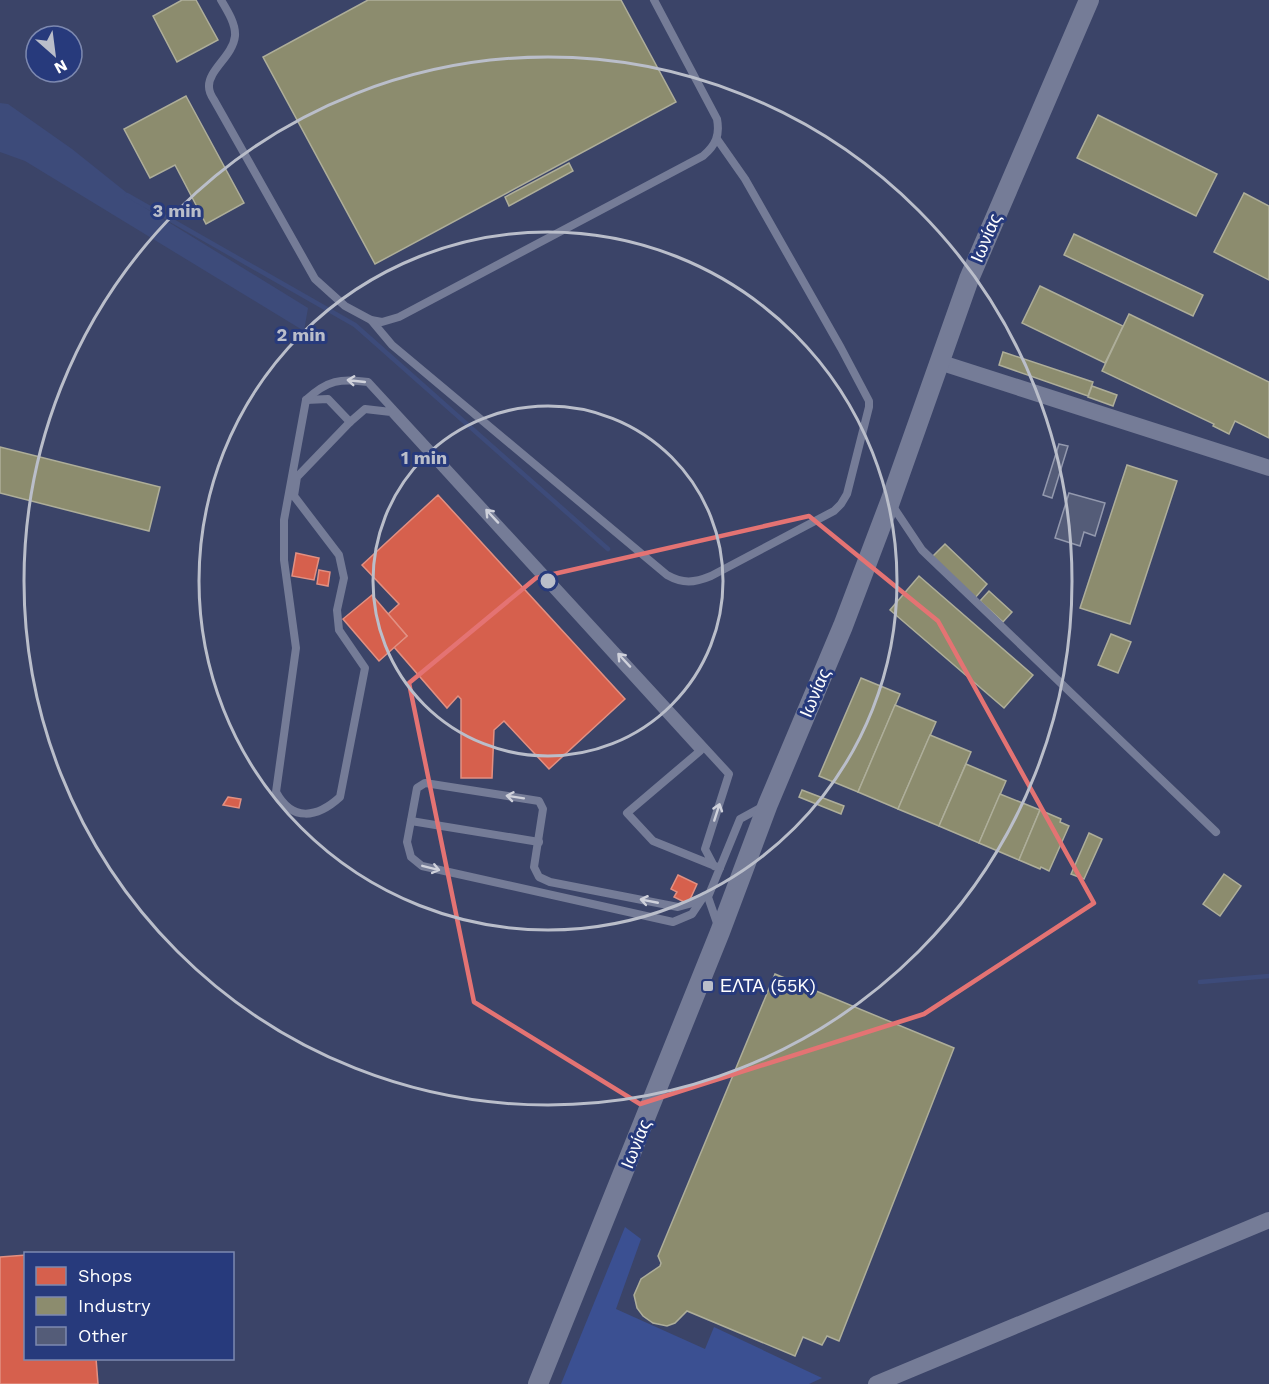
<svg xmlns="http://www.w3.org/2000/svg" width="1269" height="1384" font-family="'Work Sans',sans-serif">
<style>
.green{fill:#3b5092}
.water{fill:#3d4b7a}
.shops{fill:#d6604d;stroke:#e29082;stroke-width:1.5}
.industry{fill:#8c8c6e;stroke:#aeae9a;stroke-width:1.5}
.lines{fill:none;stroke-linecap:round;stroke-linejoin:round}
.stream{stroke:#3d4b7a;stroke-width:4.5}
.building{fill:#545c78;stroke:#9399ae;stroke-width:1.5}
.service{stroke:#757c97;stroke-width:8}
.minor{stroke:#757c97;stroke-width:16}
.tertiary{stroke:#757c97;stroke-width:20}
.oneway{stroke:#cfd1db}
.marked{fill:none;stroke:#e47373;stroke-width:4.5;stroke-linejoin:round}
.ring{fill:none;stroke:#babeca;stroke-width:3}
.poi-dot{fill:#babeca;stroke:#273a7c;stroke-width:2}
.labels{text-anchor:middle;stroke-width:6;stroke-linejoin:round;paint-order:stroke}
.street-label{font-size:18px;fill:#fff;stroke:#273a7c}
.poi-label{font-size:18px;fill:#fff;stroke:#273a7c;text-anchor:start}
.centre{fill:#babeca;stroke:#273a7c;stroke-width:3}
.ring-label{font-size:18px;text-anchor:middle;font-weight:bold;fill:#babeca;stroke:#273a7c;stroke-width:6;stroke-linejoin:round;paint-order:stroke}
</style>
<rect width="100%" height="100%" fill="#3b4468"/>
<path class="green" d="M625,1227L641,1239L616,1309L705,1349L714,1327L822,1378L809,1384H561Z"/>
<path class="water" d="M0,103L8,104L72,149L147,209L308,308L304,331L25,161L0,152Z"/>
<g class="shops">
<path d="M438,495L625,699L549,769L504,721L494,730L492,778H461V699L458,696L447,708L394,647L407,636L388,614L399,604L362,565Z"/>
<path d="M296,553L319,558L314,580L292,576Z"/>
<path d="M319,570L330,572L328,586L317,584Z"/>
<path d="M372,595L407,636L379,661L343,619Z"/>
<path d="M228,797L241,799L239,808L223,805Z"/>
<path d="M678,875L697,884L688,904L674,897L677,892L671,889Z"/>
<path d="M26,1255V1358H96L98,1384H0V1257Z"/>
</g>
<g class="industry">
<path d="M182,0H196L218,40L177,62L153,16Z"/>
<path d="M368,0H621L676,102L375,264L263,57Z"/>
<path d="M186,96L244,203L206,224L175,165L150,178L124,129Z"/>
<path d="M1098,115L1217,174L1196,216L1077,158Z"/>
<path d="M569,163L573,171L509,206L505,197Z"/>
<path d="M1244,193L1269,206V280L1214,252Z"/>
<path d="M1074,234L1203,295L1193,316L1064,255Z"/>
<path d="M1040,286L1123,326L1105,363L1022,323Z"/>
<path d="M1129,314L1269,382V438L1235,421L1229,434L1213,426L1214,424L1102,371Z"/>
<path d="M1003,352L1093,382L1088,396L999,365Z"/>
<path d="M1092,386L1117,395L1113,406L1088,397Z"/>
<path d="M0,447L160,487L149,531L0,493Z"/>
<path d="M1127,465L1177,481L1130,624L1080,608Z"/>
<path d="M945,544L987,584L975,598L932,557Z"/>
<path d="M919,576L1033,675L1004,708L890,610Z"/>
<path d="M989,591L1012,612L1003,622L980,601Z"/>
<path d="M1111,634L1131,642L1118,673L1098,665Z"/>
<path d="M861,678L900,694L858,792L819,776Z"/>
<path d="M895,705L936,722L898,809L858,792Z"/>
<path d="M930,735L971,752L939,826L898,809Z"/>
<path d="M966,764L1006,781L979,843L939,826Z"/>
<path d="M802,790L844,806L841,814L799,797Z"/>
<path d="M1000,794L1040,810L1019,860L979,843Z"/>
<path d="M1040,810L1061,819L1060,822L1069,826L1049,871L1041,867L1040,869L1019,860Z"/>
<path d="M1089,833L1102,839L1084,879L1071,874Z"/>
<path d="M1224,874L1241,886L1220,916L1203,904Z"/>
<path d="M775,974L954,1048L839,1341L827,1336L822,1345L803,1337L795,1356L687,1311L675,1323L667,1326L653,1323L643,1316L637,1308L634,1295L641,1279L660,1266L661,1263L658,1256Z"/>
</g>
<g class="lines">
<g class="stream">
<path d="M127,195L355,325L608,549"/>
<path d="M1200,982L1269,976"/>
</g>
</g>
<g class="building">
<path d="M1059,444L1068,446L1052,498L1043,495Z"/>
<path d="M1069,493L1105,503L1095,536L1084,532L1080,546L1055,538Z"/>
</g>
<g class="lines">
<g class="service">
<path d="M221,0C227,10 236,24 235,36C233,56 208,70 209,87C209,91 212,97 214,100L315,279L345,306L371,320L382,322L399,317L703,156C716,145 720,135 717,119L654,0"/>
<path d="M371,320L392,345L667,575C683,584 694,583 711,576L834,511L841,504L847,494L869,407V401L841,348L745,179L717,139"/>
<path d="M306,400L328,399L350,422"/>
<path d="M892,505L922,550L1216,832"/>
<path d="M411,821L539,842"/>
<path d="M714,866L705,849L729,774L368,382C341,378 327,380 306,400L284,520V560L296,648L276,792C292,822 317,818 340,797L365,668L339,630L337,610L344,578L339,555L294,496L297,477L350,422L365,409L391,412L700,751L627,813L653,841L720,868"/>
<path d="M704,896L692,914L673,922L422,866L411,857L407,842L417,788L425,783L539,801L543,809L534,867L539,877L550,882L678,907L689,904L704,896L708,897"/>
<path d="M718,926L708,897L740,819L762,807"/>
</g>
<g class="minor">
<path d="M939,362L1269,468"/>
<path d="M876,1384L1269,1220"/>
</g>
<path class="tertiary" d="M538,1384L720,932L768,804L843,626L890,502L969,279L1089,0"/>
</g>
<defs><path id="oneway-shaft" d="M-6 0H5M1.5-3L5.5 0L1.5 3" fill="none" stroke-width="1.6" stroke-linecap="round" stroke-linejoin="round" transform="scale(1.5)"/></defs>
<g class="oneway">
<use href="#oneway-shaft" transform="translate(356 381) rotate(-174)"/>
<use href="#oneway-shaft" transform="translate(492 516) rotate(-133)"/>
<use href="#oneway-shaft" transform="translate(624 660) rotate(-133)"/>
<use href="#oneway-shaft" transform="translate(515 797) rotate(-171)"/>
<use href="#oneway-shaft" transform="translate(717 812) rotate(-72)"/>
<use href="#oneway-shaft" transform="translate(431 868) rotate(14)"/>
<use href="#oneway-shaft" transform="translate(649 901) rotate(-169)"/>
</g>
<path class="marked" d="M809,516L938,621L1094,903L924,1014L640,1104L474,1002L409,683L536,578Z"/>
<g class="ring">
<circle cx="548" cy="581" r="175"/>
<circle cx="548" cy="581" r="349"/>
<circle cx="548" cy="581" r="524"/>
</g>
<rect class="poi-dot" x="702" y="980" width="12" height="12" rx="3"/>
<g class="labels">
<g class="street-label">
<text transform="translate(986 238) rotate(-67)" y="6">Ιωνίας</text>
<text transform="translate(815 693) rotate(-67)" y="6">Ιωνίας</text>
<text transform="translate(636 1144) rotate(-68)" y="6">Ιωνίας</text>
</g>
<g class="poi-label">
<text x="720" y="992">ΕΛΤΑ (55Κ)</text>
</g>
</g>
<circle cx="548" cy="581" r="9" class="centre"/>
<g class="ring-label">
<text x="177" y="217">3 min</text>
<text x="301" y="341">2 min</text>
<text x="424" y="464">1 min</text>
</g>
<rect x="24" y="1252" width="210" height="108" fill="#273a7c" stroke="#7d89b0" stroke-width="1.5"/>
<rect x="36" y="1267" width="30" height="18" fill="#d6604d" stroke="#7d89b0" stroke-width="1.5"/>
<text x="78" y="1282" font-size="18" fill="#ffffff">Shops</text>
<rect x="36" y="1297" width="30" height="18" fill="#8c8c6e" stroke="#7d89b0" stroke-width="1.5"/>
<text x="78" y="1312" font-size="18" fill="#ffffff">Industry</text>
<rect x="36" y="1327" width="30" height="18" fill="#545c78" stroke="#7d89b0" stroke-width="1.5"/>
<text x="78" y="1342" font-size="18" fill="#ffffff">Other</text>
<g transform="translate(54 54) rotate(152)"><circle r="28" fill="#273a7c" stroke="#7d89b0" stroke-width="1.5"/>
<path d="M0-4.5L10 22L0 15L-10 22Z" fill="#babeca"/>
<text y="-9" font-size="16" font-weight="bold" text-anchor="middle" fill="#ffffff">N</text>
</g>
</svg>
